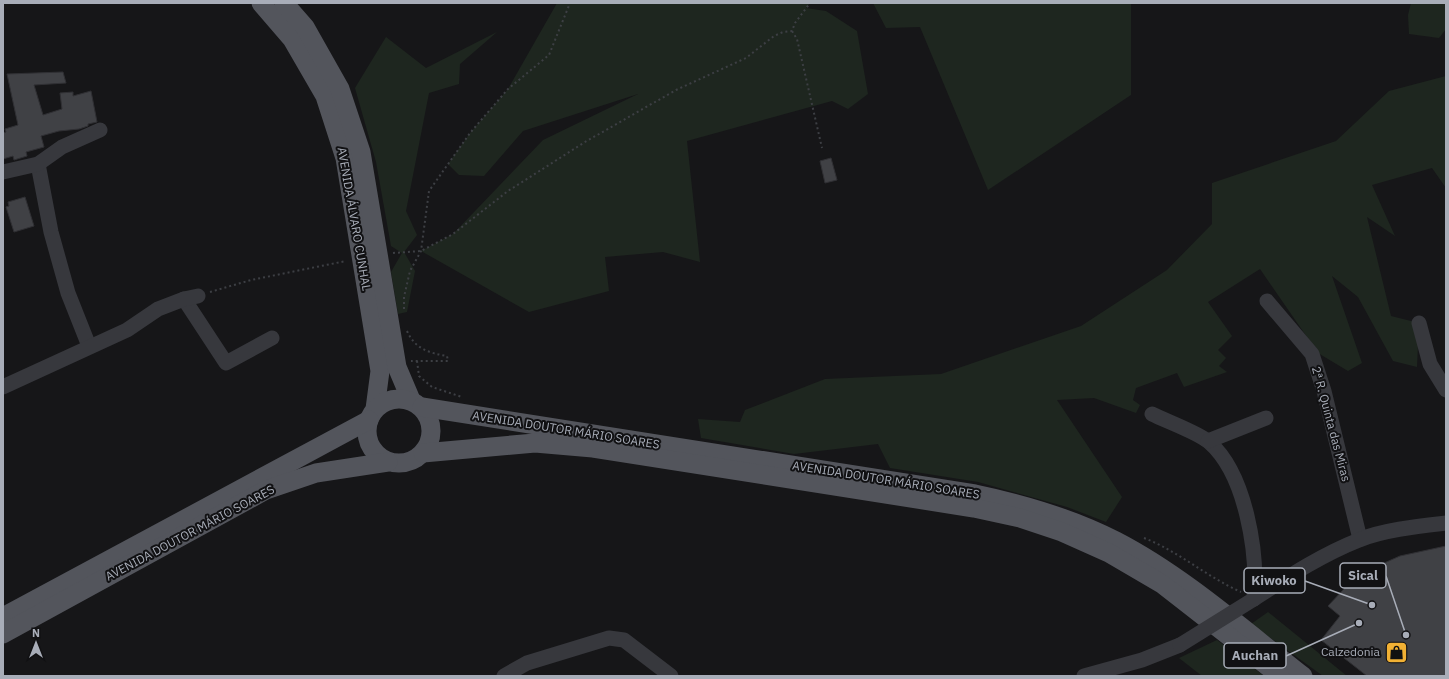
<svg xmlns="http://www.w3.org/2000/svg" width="1449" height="679" font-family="'IBM Plex Sans',sans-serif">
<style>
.green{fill:#1e261f}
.building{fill:#404145;stroke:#303034}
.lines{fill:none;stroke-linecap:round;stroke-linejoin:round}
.path{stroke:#3d3f44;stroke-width:2;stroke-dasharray:2 3;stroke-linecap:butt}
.minor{stroke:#37383d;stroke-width:15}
.major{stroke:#53555c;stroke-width:19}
.minor-bridge{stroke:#37383d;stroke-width:15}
.labels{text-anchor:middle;stroke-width:4;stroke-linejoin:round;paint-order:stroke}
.street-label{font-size:12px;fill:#a8adb8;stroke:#111113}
.poi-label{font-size:12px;fill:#a8adb8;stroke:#111113;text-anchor:end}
.leader{fill:none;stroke:#a8adb8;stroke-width:1.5}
.callout-dot{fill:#a8adb8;stroke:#111113;stroke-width:1.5}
.callout{fill:#111113;stroke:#a8adb8;stroke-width:1.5}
.callout-label{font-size:13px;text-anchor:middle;font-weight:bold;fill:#a8adb8}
</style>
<rect width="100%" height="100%" fill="#161618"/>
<g class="green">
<path d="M557,3H810L806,8L826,11L857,31L868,94L848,109L832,101L687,141L700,262L663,252L605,257L609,291L529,312L421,251L453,234L543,140L638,94L523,131L484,176L459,175L448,164L470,133L508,89Z"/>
<path d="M873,3H1131V95L988,190L920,27L886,28Z"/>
<path d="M1411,3H1446V29L1439,38L1409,34L1408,15Z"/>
<path d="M497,32L460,64L459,84L429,93L406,211L417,235L404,252L415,271L407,312L398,314L391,272L402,253L391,246L376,162L355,88L386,37L426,68Z"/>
<path d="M1446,76V188L1432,168L1372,185L1395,236L1367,217L1391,316L1419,323L1417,367L1393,361L1358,297L1332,276L1362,363L1348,371L1318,353L1260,269L1208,302L1232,336L1218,350L1226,358L1219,366L1227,372L1184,387L1177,373L1136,388L1133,400L1140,405L1136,413L1094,398L1057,400L1122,497L1106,522L1067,507L978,482L890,468L878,444L794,454L701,438L698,419L740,422L745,410L825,379L941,374L1081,326L1167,270L1212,224V183L1336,141L1389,91Z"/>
<path d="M1268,612L1347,676H1323L1251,624Z"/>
<path d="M1217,640L1264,676H1202L1179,658Z"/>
</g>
<g class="building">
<path d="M63,72L66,83L34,85L43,115L62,109L60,93L73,92V96L91,91L97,122L88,124V126L79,129L59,131L41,136L44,147L26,152L27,156L14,160L13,156L3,159V133L6,132L5,129L18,125L7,74Z"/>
<path d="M831,158L837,180L825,183L820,161Z"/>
<path d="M25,197L34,226L14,232L6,207L9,206L8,202Z"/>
<path d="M1446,546V676H1367L1321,640L1340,616L1328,606L1357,575L1400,556Z"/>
</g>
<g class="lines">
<g class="path">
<path d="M792,31L797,39L822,148"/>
<path d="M393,253L421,251L453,234L508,191L585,142L676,90L746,58L774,36L783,32L792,31L795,23L810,3"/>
<path d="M210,292L251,280L346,261"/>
<path d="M404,309V297L410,271L421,251L429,191L470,133L508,89L549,55L570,3"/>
<path d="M407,331C415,349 429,353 447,356L448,361H411"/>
<path d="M417,361L419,376L432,387L462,397"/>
<path d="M1144,538C1178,551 1207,577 1241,592"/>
</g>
<g class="minor">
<path d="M38,164L51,232L68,293L89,346"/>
<path d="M3,172L38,164L62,147L100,130"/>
<path d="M184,299L226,363L272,338"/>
<path d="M1267,301L1312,354L1324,391L1360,539"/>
<path d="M1419,323L1430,364L1446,390"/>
<path d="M3,387L127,330L158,309L184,299L198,296"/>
<path d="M1152,414C1166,421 1199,433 1209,442C1246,474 1258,553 1254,599"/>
<path d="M1208,441L1266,418"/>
<path d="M1254,599C1288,577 1321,555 1359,540C1382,530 1420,526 1446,523"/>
<path d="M504,676L527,663L609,638L624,640L671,676"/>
<path d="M1084,676L1142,660L1180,645"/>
</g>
<g class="major">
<path d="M261,3L292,39L325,96L345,158L380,371L375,409"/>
<path d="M284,3L305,27L340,89L361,152L397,367L411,400"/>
<circle cx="399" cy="431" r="32"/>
<path d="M422,407L975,494C1023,504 1071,518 1116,541C1182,575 1244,630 1303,676"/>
<path d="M423,453L535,443L593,448L974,508L1020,518L1062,532L1109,553L1162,584L1280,676"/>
<path d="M3,617L369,420"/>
<path d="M3,634L266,490L316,473L388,462"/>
</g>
<path class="minor-bridge" d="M1180,645L1254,599"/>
</g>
<defs>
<symbol id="shop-square" viewBox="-11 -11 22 22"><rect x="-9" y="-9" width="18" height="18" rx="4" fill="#f2b134" stroke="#111113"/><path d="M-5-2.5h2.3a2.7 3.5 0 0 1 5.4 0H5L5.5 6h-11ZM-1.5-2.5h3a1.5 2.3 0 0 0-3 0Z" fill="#111"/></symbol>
</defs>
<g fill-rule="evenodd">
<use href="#shop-square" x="1384" y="640" width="25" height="25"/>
</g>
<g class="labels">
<g class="street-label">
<text transform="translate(354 219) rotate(80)" y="4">AVENIDA ÁLVARO CUNHAL</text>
<text transform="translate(1331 424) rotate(75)" y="4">2ª R. Quinta das Miras</text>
<text transform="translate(566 430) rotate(9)" y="4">AVENIDA DOUTOR MÁRIO SOARES</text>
<text transform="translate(886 480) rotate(9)" y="4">AVENIDA DOUTOR MÁRIO SOARES</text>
<text transform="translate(190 533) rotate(-28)" y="4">AVENIDA DOUTOR MÁRIO SOARES</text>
</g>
<g class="poi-label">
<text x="1380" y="656">Calzedonia</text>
</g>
</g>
<path class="leader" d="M1406 635L1386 576M1372 605L1305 581M1359 623L1286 656"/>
<g class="callout-dot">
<circle cx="1406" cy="635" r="4"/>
<circle cx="1372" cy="605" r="4"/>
<circle cx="1359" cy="623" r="4"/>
</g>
<g class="callout">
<rect x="1340" y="563" width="46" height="25" rx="4"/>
<rect x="1244" y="568" width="61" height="25" rx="4"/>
<rect x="1224" y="643" width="62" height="25" rx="4"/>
</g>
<g class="callout-label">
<text x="1363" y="580">Sical</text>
<text x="1274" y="585">Kiwoko</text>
<text x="1255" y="660">Auchan</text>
</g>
<rect width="1449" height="679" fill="none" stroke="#a8adb8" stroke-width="8"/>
<g transform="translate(36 643)" stroke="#111113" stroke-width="3" paint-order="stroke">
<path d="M0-3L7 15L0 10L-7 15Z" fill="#a8adb8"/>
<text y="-6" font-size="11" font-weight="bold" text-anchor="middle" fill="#a8adb8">N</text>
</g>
</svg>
